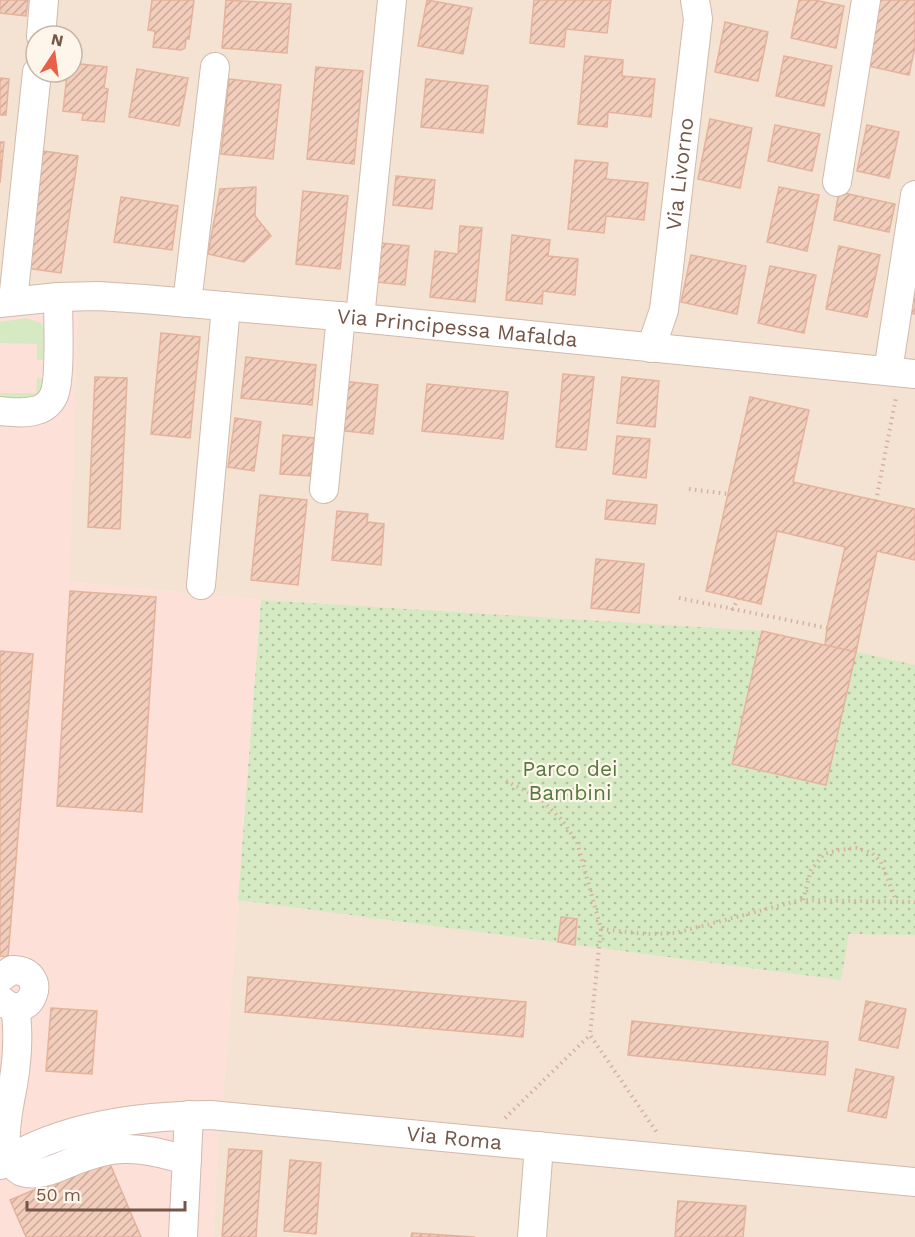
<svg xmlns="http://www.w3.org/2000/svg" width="915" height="1237" font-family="'Work Sans',sans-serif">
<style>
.residential{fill:#f4e2d2;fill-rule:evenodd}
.commercial{fill:#fde0d8}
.green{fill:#d5eac2}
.park{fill:url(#park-dots)}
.building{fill:url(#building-hatch);stroke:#e5b29c;stroke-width:1.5}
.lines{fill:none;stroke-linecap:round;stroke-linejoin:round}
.minor-casing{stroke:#d0baad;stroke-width:30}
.path{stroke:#d7b09f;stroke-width:4;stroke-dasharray:1.5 4.5;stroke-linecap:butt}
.minor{stroke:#fff;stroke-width:28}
.labels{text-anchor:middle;stroke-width:4.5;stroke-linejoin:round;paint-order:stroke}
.street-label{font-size:21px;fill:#755649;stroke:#fff6eb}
.park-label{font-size:21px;fill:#567b41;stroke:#fff6eb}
</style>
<defs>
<pattern id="park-dots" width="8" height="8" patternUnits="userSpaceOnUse" patternTransform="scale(1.5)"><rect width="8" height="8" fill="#d5eac2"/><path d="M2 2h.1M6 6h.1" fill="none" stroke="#b1c0a0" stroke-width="1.8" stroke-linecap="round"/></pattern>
<pattern id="building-hatch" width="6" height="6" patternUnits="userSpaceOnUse" patternTransform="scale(1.5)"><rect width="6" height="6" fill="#f2cdbb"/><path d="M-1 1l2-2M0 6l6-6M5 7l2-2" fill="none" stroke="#c9a99a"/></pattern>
</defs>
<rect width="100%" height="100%" fill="#fcf1e4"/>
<g class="residential">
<path d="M0,0H915V370L0,299ZM36,36H72V72H36Z"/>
<path d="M78,300L915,377V1178L222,1112L261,600L69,582Z"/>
<path d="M219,1119L915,1186V1237H213Z"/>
</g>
<path class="commercial" d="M78,300L70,582L261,600L222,1112L219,1119L213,1237H0V307Z"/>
<g class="green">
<path d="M26,318L41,323L44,329L45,360H37V344L0,343V322Z"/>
<path d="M37,378H45L40,399L0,404V393H36Z"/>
</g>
<path class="park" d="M261,600L762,631L733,764L826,785L856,652L915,665V935L849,934L841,980L238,900Z"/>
<g class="building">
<path d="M0,0H28L26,16L0,13Z"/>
<path d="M152,0H194L189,39H186L185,48L181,50L153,47L155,31L148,30Z"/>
<path d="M226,0L291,4L287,53L222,48Z"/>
<path d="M427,0L472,8L463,54L418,46Z"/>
<path d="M534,0H611L607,33L566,29L564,47L530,43Z"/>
<path d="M799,0H814L844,6L836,48L791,38Z"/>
<path d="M877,0H915V47L909,75L864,65Z"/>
<path d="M725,22L768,32L758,81L715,72Z"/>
<path d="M585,56L623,60L622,76L655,79L651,117L608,112L607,127L578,124Z"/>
<path d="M784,56L832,66L824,106L776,96Z"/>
<path d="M72,63L107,67L104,88L108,89L104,122L82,120L83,113L63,111L67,75H70V72H72Z"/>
<path d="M316,67L363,71L354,164L307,159Z"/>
<path d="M137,69L188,78L179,126L129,117Z"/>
<path d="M0,78L9,79L6,115H0Z"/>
<path d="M229,79L281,85L273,159L221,154Z"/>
<path d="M426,79L488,86L483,133L421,127Z"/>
<path d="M710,119L752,128L740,188L698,179Z"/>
<path d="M775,125L820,134L812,171L768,161Z"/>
<path d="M867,125L899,132L889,178L857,171Z"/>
<path d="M0,142H4L0,183Z"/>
<path d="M36,150L78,156L61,273L19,267Z"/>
<path d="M575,160L608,163L606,179L648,183L644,220L606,216L604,233L568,229Z"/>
<path d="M396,176L435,180L432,209L393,205Z"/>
<path d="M256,187L255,216L271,236L244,262L208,254L220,189Z"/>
<path d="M779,187L819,195L807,251L767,242Z"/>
<path d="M303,191L348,196L340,269L296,264Z"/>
<path d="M839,192L895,204L889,232L834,220Z"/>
<path d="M121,197L178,206L172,250L114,242Z"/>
<path d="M460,226L482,228L475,302L430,297L435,251L458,254Z"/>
<path d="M512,235L550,240L548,256L578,259L575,295L543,291L542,304L506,300Z"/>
<path d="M372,242L409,246L405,285L368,281Z"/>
<path d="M839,246L880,255L867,317L826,309Z"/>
<path d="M691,255L746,266L737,314L681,302Z"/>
<path d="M770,266L816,275L804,333L758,323Z"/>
<path d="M915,282V314L909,313Z"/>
<path d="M161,333L200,337L190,438L151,434Z"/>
<path d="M246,357L316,365L312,405L241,398Z"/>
<path d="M563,374L594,377L586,450L556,447Z"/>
<path d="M95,377L127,378L120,529L88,527Z"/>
<path d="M622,377L659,381L655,427L617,423Z"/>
<path d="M342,381L378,385L373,434L337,430Z"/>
<path d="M427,384L508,392L503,439L422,431Z"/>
<path d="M750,397L809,410L793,482L915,509V560L877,551L856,652L825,645L827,628L845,547L777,531L761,604L706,591Z"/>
<path d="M235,418L261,422L254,471L228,467Z"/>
<path d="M283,435L314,438L311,476L280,474Z"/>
<path d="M617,436L650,439L646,478L613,474Z"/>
<path d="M260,495L307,500L298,585L251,580Z"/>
<path d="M607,500L657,505L655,524L605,519Z"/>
<path d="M337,511L368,514L367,522L384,524L381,565L332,560Z"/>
<path d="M596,559L644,564L639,613L591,608Z"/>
<path d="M70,591L156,597L142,812L57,806Z"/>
<path d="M762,631L856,652L826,785L732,764Z"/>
<path d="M0,651L33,654L8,957L0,956Z"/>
<path d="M561,917L577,919L575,945L558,942Z"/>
<path d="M248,977L526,1002L523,1037L245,1012Z"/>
<path d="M866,1001L906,1009L898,1048L859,1040Z"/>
<path d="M51,1008L97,1011L92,1074L46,1071Z"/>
<path d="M632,1021L828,1042L825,1075L628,1055Z"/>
<path d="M856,1069L894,1077L886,1118L848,1111Z"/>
<path d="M229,1149L262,1151L256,1237H222Z"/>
<path d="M108,1159L141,1237H26L10,1200Z"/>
<path d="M290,1160L321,1163L316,1234L284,1231Z"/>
<path d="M678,1201L746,1206L743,1237H675Z"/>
<path d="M412,1233L475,1237H411Z"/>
</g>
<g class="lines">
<defs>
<g id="minor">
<path d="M41,36L44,0"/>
<path d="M837,182L866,0"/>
<path d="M13,301L37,72"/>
<path id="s1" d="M0,303L58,297L98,296L144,299L360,318L915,374"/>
<path d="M187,303L215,67"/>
<path d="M360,318L392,0"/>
<path id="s2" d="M651,348L664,310L698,19L695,0"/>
<path d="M888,371L915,195"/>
<path d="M0,411C11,412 26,414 37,410C45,408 51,402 54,395C61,378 58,319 58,297"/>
<path d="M324,489L341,316"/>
<path d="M201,585L226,306"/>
<path d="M0,978L12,970C53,970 30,1027 1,1000"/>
<path d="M15,1007C19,1031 17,1061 13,1085C9,1105 0,1147 11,1163C14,1166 18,1170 22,1172C41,1178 62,1165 79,1159C93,1154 109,1149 124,1149C145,1148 167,1155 187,1160"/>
<path id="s3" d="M0,1165C60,1125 140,1116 211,1115L915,1182"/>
<path d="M183,1237L189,1115"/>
<path d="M532,1237L539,1146"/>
</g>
</defs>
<use href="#minor" class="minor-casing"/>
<g class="path">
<path d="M689,489L728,494"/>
<path d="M876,501L896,397"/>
<path d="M679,598L827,628"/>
<path d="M732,610L738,599"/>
<path d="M506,781L540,798L562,820L577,842L601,929L646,934L676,933L800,900L915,902"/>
<path d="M803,900L811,870L824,854L839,850L856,848L872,853L881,862L896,900"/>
<path d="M601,929L590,1035L658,1134"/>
<path d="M505,1118L590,1035"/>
</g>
<use href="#minor" class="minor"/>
</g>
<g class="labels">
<g class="street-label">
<text dy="7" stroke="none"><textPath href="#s2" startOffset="177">Via Livorno</textPath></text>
<text dy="7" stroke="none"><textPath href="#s1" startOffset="459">Via Principessa Mafalda</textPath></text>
<text dy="7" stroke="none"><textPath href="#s3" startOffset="464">Via Roma</textPath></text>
</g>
<g class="park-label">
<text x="570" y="776">Parco dei<tspan x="570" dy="24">Bambini</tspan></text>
</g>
</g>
<g transform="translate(54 54) rotate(13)"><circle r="28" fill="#fff6eb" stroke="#c8b6aa" stroke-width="1.5"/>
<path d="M0-4.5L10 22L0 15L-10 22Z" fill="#e86048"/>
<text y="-9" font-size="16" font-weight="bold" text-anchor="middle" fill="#755649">N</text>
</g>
<path d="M27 1201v9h158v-9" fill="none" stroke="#755649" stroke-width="3"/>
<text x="36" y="1201" font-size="18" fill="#755649" stroke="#fff6eb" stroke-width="4.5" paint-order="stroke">50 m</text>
</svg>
